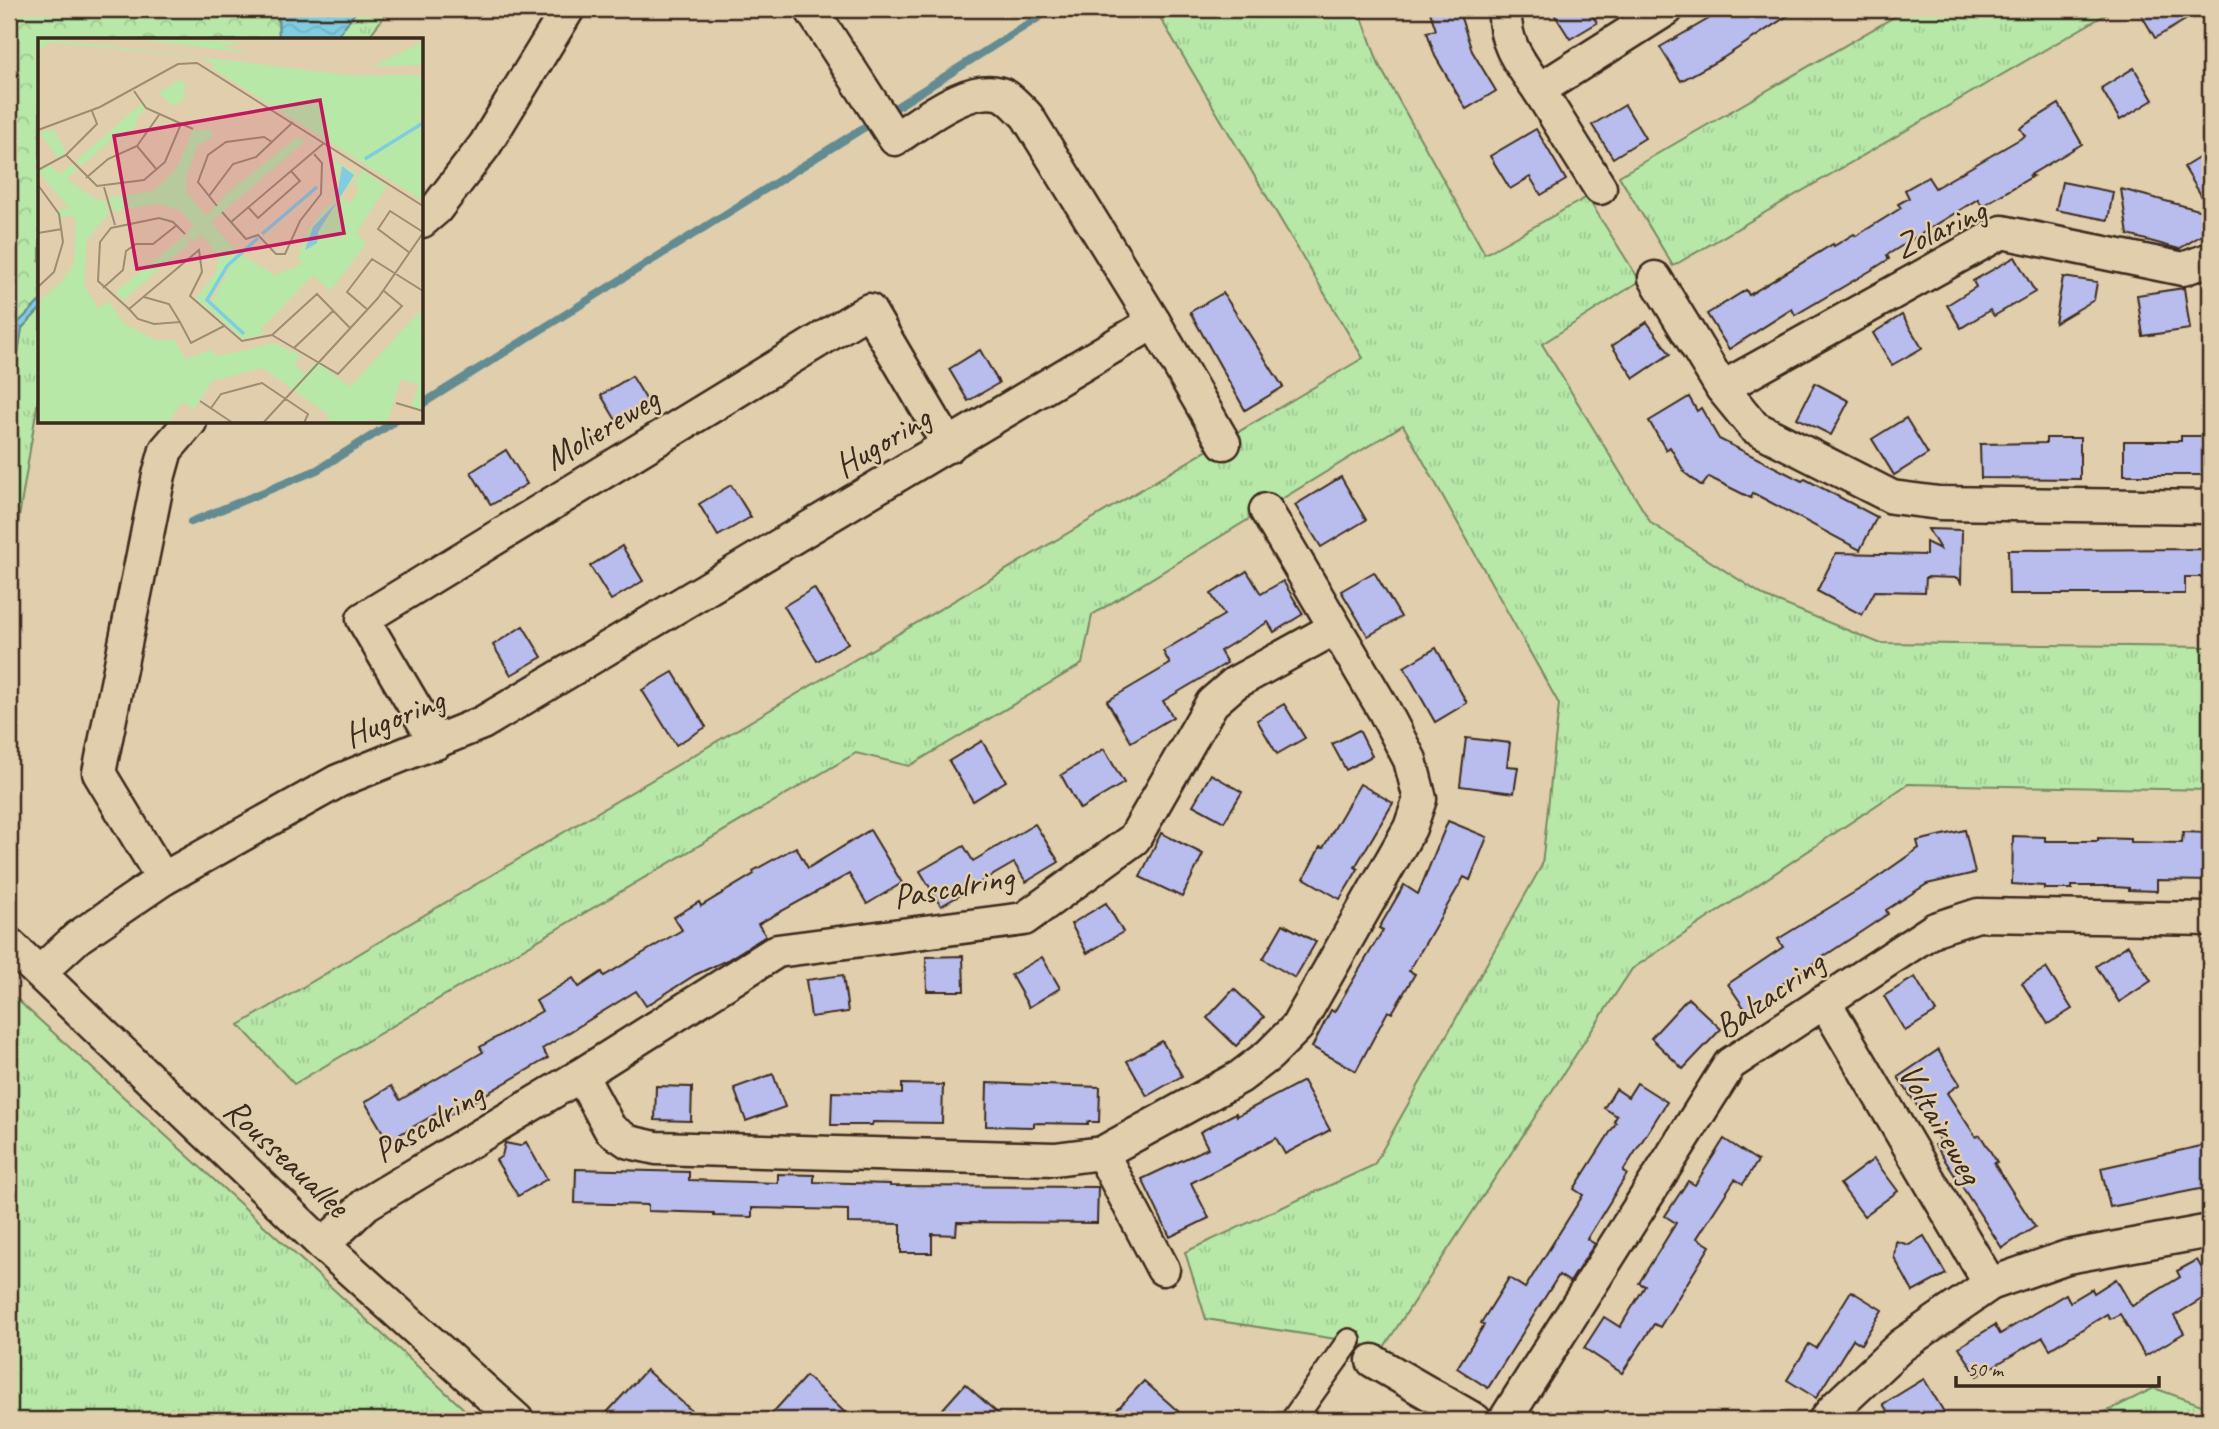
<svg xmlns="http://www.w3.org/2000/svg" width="2219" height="1429" font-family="Caveat,sans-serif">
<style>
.grass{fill:url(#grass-tufts);stroke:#798963;stroke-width:2}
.forest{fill:url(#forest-crowns);stroke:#798963;stroke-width:2}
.water{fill:url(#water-waves);stroke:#648b92;stroke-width:2}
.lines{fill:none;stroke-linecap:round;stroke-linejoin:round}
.stream{stroke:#648b92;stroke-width:8}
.building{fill:#b8bdee;stroke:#3b2a1e;stroke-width:2}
.pedestrian-casing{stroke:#3b2a1e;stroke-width:28}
.minor-casing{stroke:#3b2a1e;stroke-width:37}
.pedestrian{stroke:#e0ceac;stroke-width:23}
.minor{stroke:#e0ceac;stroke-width:32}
.labels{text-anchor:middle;stroke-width:5;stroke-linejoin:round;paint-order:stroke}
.street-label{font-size:35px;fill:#3b2a1e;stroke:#e0ceac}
.inset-river{fill:none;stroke:#80cce0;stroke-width:3.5}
.inset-road{fill:none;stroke:#9e8c73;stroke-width:2}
.view{fill:#c2185b;fill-opacity:0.15;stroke:#c2185b;stroke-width:3.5}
.inset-edge{fill:none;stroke:#3b2a1e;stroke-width:3.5}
</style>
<defs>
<pattern id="grass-tufts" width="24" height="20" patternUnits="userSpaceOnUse" patternTransform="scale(1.75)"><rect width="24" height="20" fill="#b7e8a8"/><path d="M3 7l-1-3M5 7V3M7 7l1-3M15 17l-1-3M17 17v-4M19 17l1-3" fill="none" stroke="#9ec790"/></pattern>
<pattern id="forest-crowns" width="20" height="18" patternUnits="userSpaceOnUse" patternTransform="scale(1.75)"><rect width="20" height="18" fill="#b7e8a8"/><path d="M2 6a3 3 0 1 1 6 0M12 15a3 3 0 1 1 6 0" fill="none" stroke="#9ec790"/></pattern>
<pattern id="water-waves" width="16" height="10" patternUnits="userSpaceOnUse" patternTransform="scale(1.75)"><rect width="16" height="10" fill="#80cce0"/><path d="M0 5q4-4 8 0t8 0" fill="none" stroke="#70afc0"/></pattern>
</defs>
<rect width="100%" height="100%" fill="#e0ceac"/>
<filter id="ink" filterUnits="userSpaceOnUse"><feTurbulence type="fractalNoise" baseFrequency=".0143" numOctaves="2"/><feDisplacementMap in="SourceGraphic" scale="14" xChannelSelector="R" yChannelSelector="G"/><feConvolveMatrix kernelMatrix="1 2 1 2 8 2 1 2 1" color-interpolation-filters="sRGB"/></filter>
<g filter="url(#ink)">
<g class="grass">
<path d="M358,9H390L366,40H334Z"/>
<path d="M1155,9H1359L1379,65L1485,254L1587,197L1640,281L1542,344L1651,523L1766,597L1879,643L2210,647V790L1908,784L1632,969L1382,1350L1349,1341L1206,1319L1185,1252L1374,1165L1542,865L1559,704L1403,425L1092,615L1082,664L909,766L856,753L294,1084L239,1025L1363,358Z"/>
<path d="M1908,9H2115L1673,266L1619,176Z"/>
<path d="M40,309V388L9,579V409L22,328Z"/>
<path d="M9,992L476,1420H9Z"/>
<path d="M2154,1388L2210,1408V1420H2089Z"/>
</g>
<path class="forest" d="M9,9H278L279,40H40V301L9,332Z"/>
<g class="water">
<path d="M278,9H358L334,40H279Z"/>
<path d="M40,301V309L22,328L9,409V332Z"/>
</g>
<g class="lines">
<g class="stream">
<path d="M887,113L1052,9"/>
<path d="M422,404L876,120"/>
<path d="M191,522L317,470L394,422"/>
</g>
</g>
<g class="building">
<path d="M1429,9H1458L1472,51L1496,91L1466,109L1435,56L1427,32L1436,30Z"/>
<path d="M1551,9H1589L1597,23L1570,39Z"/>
<path d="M1726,9H1798L1723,58L1681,81L1660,47Z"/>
<path d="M2138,9H2204L2155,38Z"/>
<path d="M2134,68L2153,100L2120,120L2101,88Z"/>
<path d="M2059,104L2082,144L2030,175L2033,176L1982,206L1978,199L1887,255L1889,259L1870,271L1795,315L1792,309L1729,349L1707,314L1746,290L1749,295L1833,244L1834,246L1854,234L1856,236L1901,208L1898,204L1909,198L1905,190L1928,177L1935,188L2025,136L2020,128Z"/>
<path d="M1625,105L1645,138L1613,158L1592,125Z"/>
<path d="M1536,129L1566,180L1541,195L1530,177L1510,189L1490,156Z"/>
<path d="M2210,151V210L2184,167Z"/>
<path d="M2062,182L2113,192L2108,220L2056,210Z"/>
<path d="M2121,189L2210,213V230L2179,249L2128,235Z"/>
<path d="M2015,257L2035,292L1994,316L1990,310L1961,328L1947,305L1976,287L1973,281Z"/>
<path d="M2063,277L2097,282L2094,300L2055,323Z"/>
<path d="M2184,288L2190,329L2143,336L2137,295Z"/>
<path d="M1223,293L1283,387L1245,410L1190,312Z"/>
<path d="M1902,315L1922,348L1892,365L1873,333Z"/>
<path d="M1647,322L1670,354L1634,378L1612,346Z"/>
<path d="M980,350L999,383L968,401L949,369Z"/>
<path d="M632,376L652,409L620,427L601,395Z"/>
<path d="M1815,383L1849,401L1831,435L1797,418Z"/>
<path d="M1689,397L1697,411L1701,408L1719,439L1802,481L1805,479L1877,517L1860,550L1753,493L1751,498L1709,477L1702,486L1685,473L1670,447L1666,450L1649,421Z"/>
<path d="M1906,418L1928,454L1894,475L1872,439Z"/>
<path d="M2181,436H2210V475H2124V441H2181Z"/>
<path d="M2046,438H2080V479L1981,478L1980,444L2046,443Z"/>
<path d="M506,450L527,484L491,505L471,472Z"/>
<path d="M1341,477L1366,520L1321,547L1295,505Z"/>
<path d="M731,485L751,517L718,536L699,504Z"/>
<path d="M1928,529L1962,530L1961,583L1958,578L1926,577L1925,592L1875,591L1862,615L1817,591L1836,553L1926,555V542L1940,549Z"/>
<path d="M622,546L643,581L611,600L590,566Z"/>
<path d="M2206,549L2207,577H2185V594H2009L2008,550Z"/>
<path d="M1247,571L1261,594L1283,581L1303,614L1274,632L1268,622L1220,651L1227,663L1163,701L1173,717L1131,742L1107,701L1170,664L1163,651L1224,615L1211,594Z"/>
<path d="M1374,572L1401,617L1368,636L1341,591Z"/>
<path d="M814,588L848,643L817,661L784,606Z"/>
<path d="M523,626L542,657L511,675L493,645Z"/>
<path d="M1436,648L1467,703L1435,722L1404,667Z"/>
<path d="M673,672L706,727L676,745L642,690Z"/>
<path d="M1284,704L1305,738L1277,754L1257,720Z"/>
<path d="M1359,730L1372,756L1346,770L1332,744Z"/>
<path d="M1466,738L1510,743L1507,766L1518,767L1514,793L1460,786Z"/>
<path d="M982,741L1006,781L973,801L949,761Z"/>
<path d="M1104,749L1124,783L1080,809L1061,775Z"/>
<path d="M1211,774L1242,792L1224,822L1193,805Z"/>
<path d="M1360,784L1393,803L1355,867L1358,869L1340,899L1304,878L1320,847L1323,848Z"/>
<path d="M1448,821L1487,837L1470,880L1464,877L1409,971L1415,974L1392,1013L1388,1011L1356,1071L1312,1047L1331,1010L1334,1012L1383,930L1379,928L1404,885L1418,894Z"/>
<path d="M1035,824L1059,862L1026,882L1014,863L962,893V892V894L941,906L920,871L964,846L973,861Z"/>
<path d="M870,830L902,883L867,904L849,874L758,924L766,936L727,960L695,975L646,1006L636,991L542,1049L548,1058L450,1115L446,1108L388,1141L365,1102L391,1086L400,1100L483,1052L480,1047L542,1011L536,1001L573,978L579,987L602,972L604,976L682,930L674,917L699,902L701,906L754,874L753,871L796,847L808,868Z"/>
<path d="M1965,830L1975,873L1927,884L1886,910L1888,914L1776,988L1780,995L1749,1015L1728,984L1783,947L1778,939L1868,884L1919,848L1917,841Z"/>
<path d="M2183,832L2210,833V881L2157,880V891L2129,890V888L2115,887V886H2072V889H2044V886L2012,884L2013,836L2045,837V841H2098V838L2130,839V842L2182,843Z"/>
<path d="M1161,833L1203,854L1182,897L1140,877Z"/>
<path d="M1106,903L1123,932L1087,953L1071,924Z"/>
<path d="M1283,924L1316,942L1295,978L1263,959Z"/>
<path d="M2128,945L2151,981L2119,1002L2096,966Z"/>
<path d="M963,956L964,991H927L926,957Z"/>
<path d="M1042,957L1060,988L1029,1007L1011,975Z"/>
<path d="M2046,968L2072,1009L2048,1024L2022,983Z"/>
<path d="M843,975L848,1012L811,1017L806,980Z"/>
<path d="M1915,977L1936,1012L1905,1031L1884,996Z"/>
<path d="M1234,989L1264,1017L1236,1046L1207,1018Z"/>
<path d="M1688,998L1721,1029L1683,1069L1651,1038Z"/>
<path d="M1162,1041L1182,1076L1147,1096L1127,1061Z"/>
<path d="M1938,1050L1960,1084L1947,1093L1976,1137L1980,1135L1997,1162L1994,1163L2035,1227L2002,1248L1935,1145L1941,1142L1898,1077Z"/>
<path d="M773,1074L785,1107L746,1121L734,1088Z"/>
<path d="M1303,1081L1330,1130L1285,1154L1276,1138L1191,1183L1209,1218L1170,1237L1142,1179L1208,1148L1200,1132L1236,1113L1237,1116Z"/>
<path d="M987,1083L1100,1087L1099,1122H1088V1124L1034,1123V1127L986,1126Z"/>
<path d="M1637,1083L1667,1102L1623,1171L1627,1174L1587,1239L1595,1244L1588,1254L1570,1282L1559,1275L1488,1388L1457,1368L1484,1325L1481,1323L1509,1278L1525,1288L1583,1195L1574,1189L1616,1123L1614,1121L1617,1116L1604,1108L1616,1089L1628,1097Z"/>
<path d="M902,1084L943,1085L942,1123L873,1122L872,1125H831L832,1092L902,1094Z"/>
<path d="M656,1086L692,1087L691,1121L655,1120Z"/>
<path d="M1724,1139L1758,1161L1743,1184L1735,1179L1697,1238L1710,1246L1660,1327L1654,1324L1622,1373L1584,1348L1604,1317L1620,1327L1645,1286L1639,1283L1676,1223L1665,1216L1688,1181L1695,1185Z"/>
<path d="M526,1142L547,1179L518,1196L496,1160L502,1156L505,1143L520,1146Z"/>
<path d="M2210,1144V1187L2110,1207L2101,1168Z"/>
<path d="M1874,1159L1898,1191L1864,1216L1840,1184Z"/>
<path d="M576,1169L689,1172V1180L778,1183V1174L814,1175V1182L890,1184V1186L1098,1187L1097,1223L957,1222L956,1235L932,1234V1253H901V1224L848,1223V1210L752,1208V1217L714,1216V1213L648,1211V1205L575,1203Z"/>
<path d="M1924,1236L1946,1274L1913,1292L1894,1257L1896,1241L1909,1245Z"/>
<path d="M2197,1260L2210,1282V1294L2174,1316L2184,1333L2145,1356L2120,1314L2110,1319L2107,1314L2050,1349L2043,1337L1977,1376L1959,1347L1995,1325L2000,1334L2066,1294L2070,1302L2092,1289L2094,1293L2116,1279L2132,1306L2180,1277L2177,1271Z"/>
<path d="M1851,1291L1882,1310L1861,1344L1853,1339L1816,1398L1787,1380L1809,1344L1816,1348Z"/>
<path d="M646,1370L702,1420H600Z"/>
<path d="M806,1376L853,1420H766Z"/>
<path d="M1924,1379L1944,1412L1930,1420H1893L1883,1404Z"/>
<path d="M1144,1381L1188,1420H1107Z"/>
<path d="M965,1384L1005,1420H933Z"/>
</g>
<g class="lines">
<defs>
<path id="pedestrian" d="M1293,1420L1349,1341"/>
<g id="minor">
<path d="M811,9L895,139C921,122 975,78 1007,97C1014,102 1021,110 1027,116L1154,322L1224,443"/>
<path d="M1505,9C1503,43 1520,63 1539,90L1667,9"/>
<path d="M1539,90L1600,188"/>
<path d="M422,221L436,209L485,145L568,9"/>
<path d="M1655,278L1722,388L1754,427L1892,497L1939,503L2210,507"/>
<path d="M1722,388L2002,232L2183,269L2210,259"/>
<path d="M436,743L363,619L869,310L949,446"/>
<path d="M163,879L99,773L159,475L166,450L190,422"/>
<path d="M9,944L323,1245L517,1420"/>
<path d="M40,972L78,937L163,879L338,781L482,723L1154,322"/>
<path d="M1824,1001L1990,1284"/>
<path d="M581,1075L610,1129L629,1142L656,1148L1055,1159L1102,1153L1240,1077L1269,1055L1297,1027L1410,828L1420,799L1410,760L1384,710L1266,510"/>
<path d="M1102,1153L1163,1269"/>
<path d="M323,1245L366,1204L581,1075L777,951L1024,919L1134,839L1212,703L1235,683L1335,628"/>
<path d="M1373,1361L1475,1420"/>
<path d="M1505,1420L1730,1064L1935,929L1978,915L2210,919"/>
<path d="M1825,1420L1836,1407L1902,1345L1990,1284L2067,1257L2210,1231"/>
</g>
</defs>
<use href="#pedestrian" class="pedestrian-casing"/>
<use href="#minor" class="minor-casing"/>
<use href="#pedestrian" class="pedestrian"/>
<use href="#minor" class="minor"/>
</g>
</g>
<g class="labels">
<g class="street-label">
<text transform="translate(1940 228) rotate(-25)" y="12">Zolaring</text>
<text transform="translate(601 428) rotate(-31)" y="12">Moliereweg</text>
<text transform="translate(882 441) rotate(-31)" y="12">Hugoring</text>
<text transform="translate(394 717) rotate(-22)" y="12">Hugoring</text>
<text transform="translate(953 886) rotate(-10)" y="12">Pascalring</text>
<text transform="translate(1769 994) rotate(-35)" y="12">Balzacring</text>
<text transform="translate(428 1122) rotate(-31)" y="12">Pascalring</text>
<text transform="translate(1941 1123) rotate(60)" y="12">Voltaireweg</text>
<text transform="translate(287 1157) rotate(43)" y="12">Rousseauallee</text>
</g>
</g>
<g transform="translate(38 38)">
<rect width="385" height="385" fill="#e0ceac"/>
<path d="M88,0L207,4L182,8L213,15ZM177,27L366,41L385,55V163L174,30ZM141,42L147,46L145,64L134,67L121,55ZM103,66L108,70L99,79L98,89L82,101L75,100L43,128L38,123ZM15,91L28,114L20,120L2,95ZM155,92H172L175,98L159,109L148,140L149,155L168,178L194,151L260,99L267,103L173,184L200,215L167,270L158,261L178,234L181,220L163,196L155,203L148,196L156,188L143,173L120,166L76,173L69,160L115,153L138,131ZM295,122L319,135L299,164L316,136L307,129L301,131L298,165L274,192L267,209L273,211L260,218L270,192L288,169L296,166ZM11,126L22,136L34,126L39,132L28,141L59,162L66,161L71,175L49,201L46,246L60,270L70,263L86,285L117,302H136L148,321L140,325L83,289L71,307L0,264L24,243L36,225L38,184L35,177L23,180L20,172L31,170L0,133ZM325,132L343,145L314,164L321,150L315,145ZM146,198L152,205L85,262L78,254Z" fill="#b7e8a8"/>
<path d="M0,0L312,37H385V55L365,41L177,27L164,20L13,4L2,11ZM385,4V27L335,28ZM343,145L349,148L318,195L328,206L292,253L275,237L222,292L175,262L200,215L237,237L263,227L260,218L277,208L280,194L303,160L312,165ZM0,264L71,306L83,289L140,324L172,312L180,318L236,305L262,317L257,327L267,336L278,323L312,349L383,272L385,373L373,369L381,347L363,341L349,385L331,381L329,385H287L292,378L225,330L174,343L156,371L144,364L130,385H0Z" fill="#b7e8a8"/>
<path d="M175,262L228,295L205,301L168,269Z" fill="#b7e8a8"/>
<path d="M304,128L316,137L280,194L279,205L267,212L275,189L298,165Z" fill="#80cce0"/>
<path class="inset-river" d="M327,121L385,85M224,196L279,149M206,296L169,262L189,228L220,200"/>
<path class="inset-road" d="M174,0H202M96,53L108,70L155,91M0,92L62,69L140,26L159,25L385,168M99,108L119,132M28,117L59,148L106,142L127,124L143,86M0,132L28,117L59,86L54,73M48,140L70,121L99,108L121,77M0,147L21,176L25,204L16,234L0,249M66,149L77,187M171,158L195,126L218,119L255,84M179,168L160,144L170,117L188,104L226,99L234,104M210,169L220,180L262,143L253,133M184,174L208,201L220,197L238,216H247L262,183L283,156L284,125L276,116M193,184L286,105M0,195L24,191M372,215L340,191L352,173L385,194M65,250L85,232L88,213L98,206H115L139,187M106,259L131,266L142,284M91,271L60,243L62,204L73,190L121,180L135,184L147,196M330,272L309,254L334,221L385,253M186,288L153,305L142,284L116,286L100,281L91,271L161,212L164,234L152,258L204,303L234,297L279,256L313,291M234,297L300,336L364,268L346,253M256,310L295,273M162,363L195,385M358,365L385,373M173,370L183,356L224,345L270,376L266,385M225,385L340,260L385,195"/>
<path class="view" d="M282,62L306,195L99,231L76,98Z"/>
<rect width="385" height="385" class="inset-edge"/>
</g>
<rect width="2219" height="1429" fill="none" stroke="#e0ceac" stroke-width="35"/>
<rect x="18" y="18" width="2184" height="1394" fill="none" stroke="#3b2a1e" stroke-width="2.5" filter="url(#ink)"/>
<path d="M1956 1376v10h203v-10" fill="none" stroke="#3b2a1e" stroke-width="3.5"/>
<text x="1967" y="1376" font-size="21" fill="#3b2a1e" stroke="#e0ceac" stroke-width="5" paint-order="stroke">50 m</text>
</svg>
